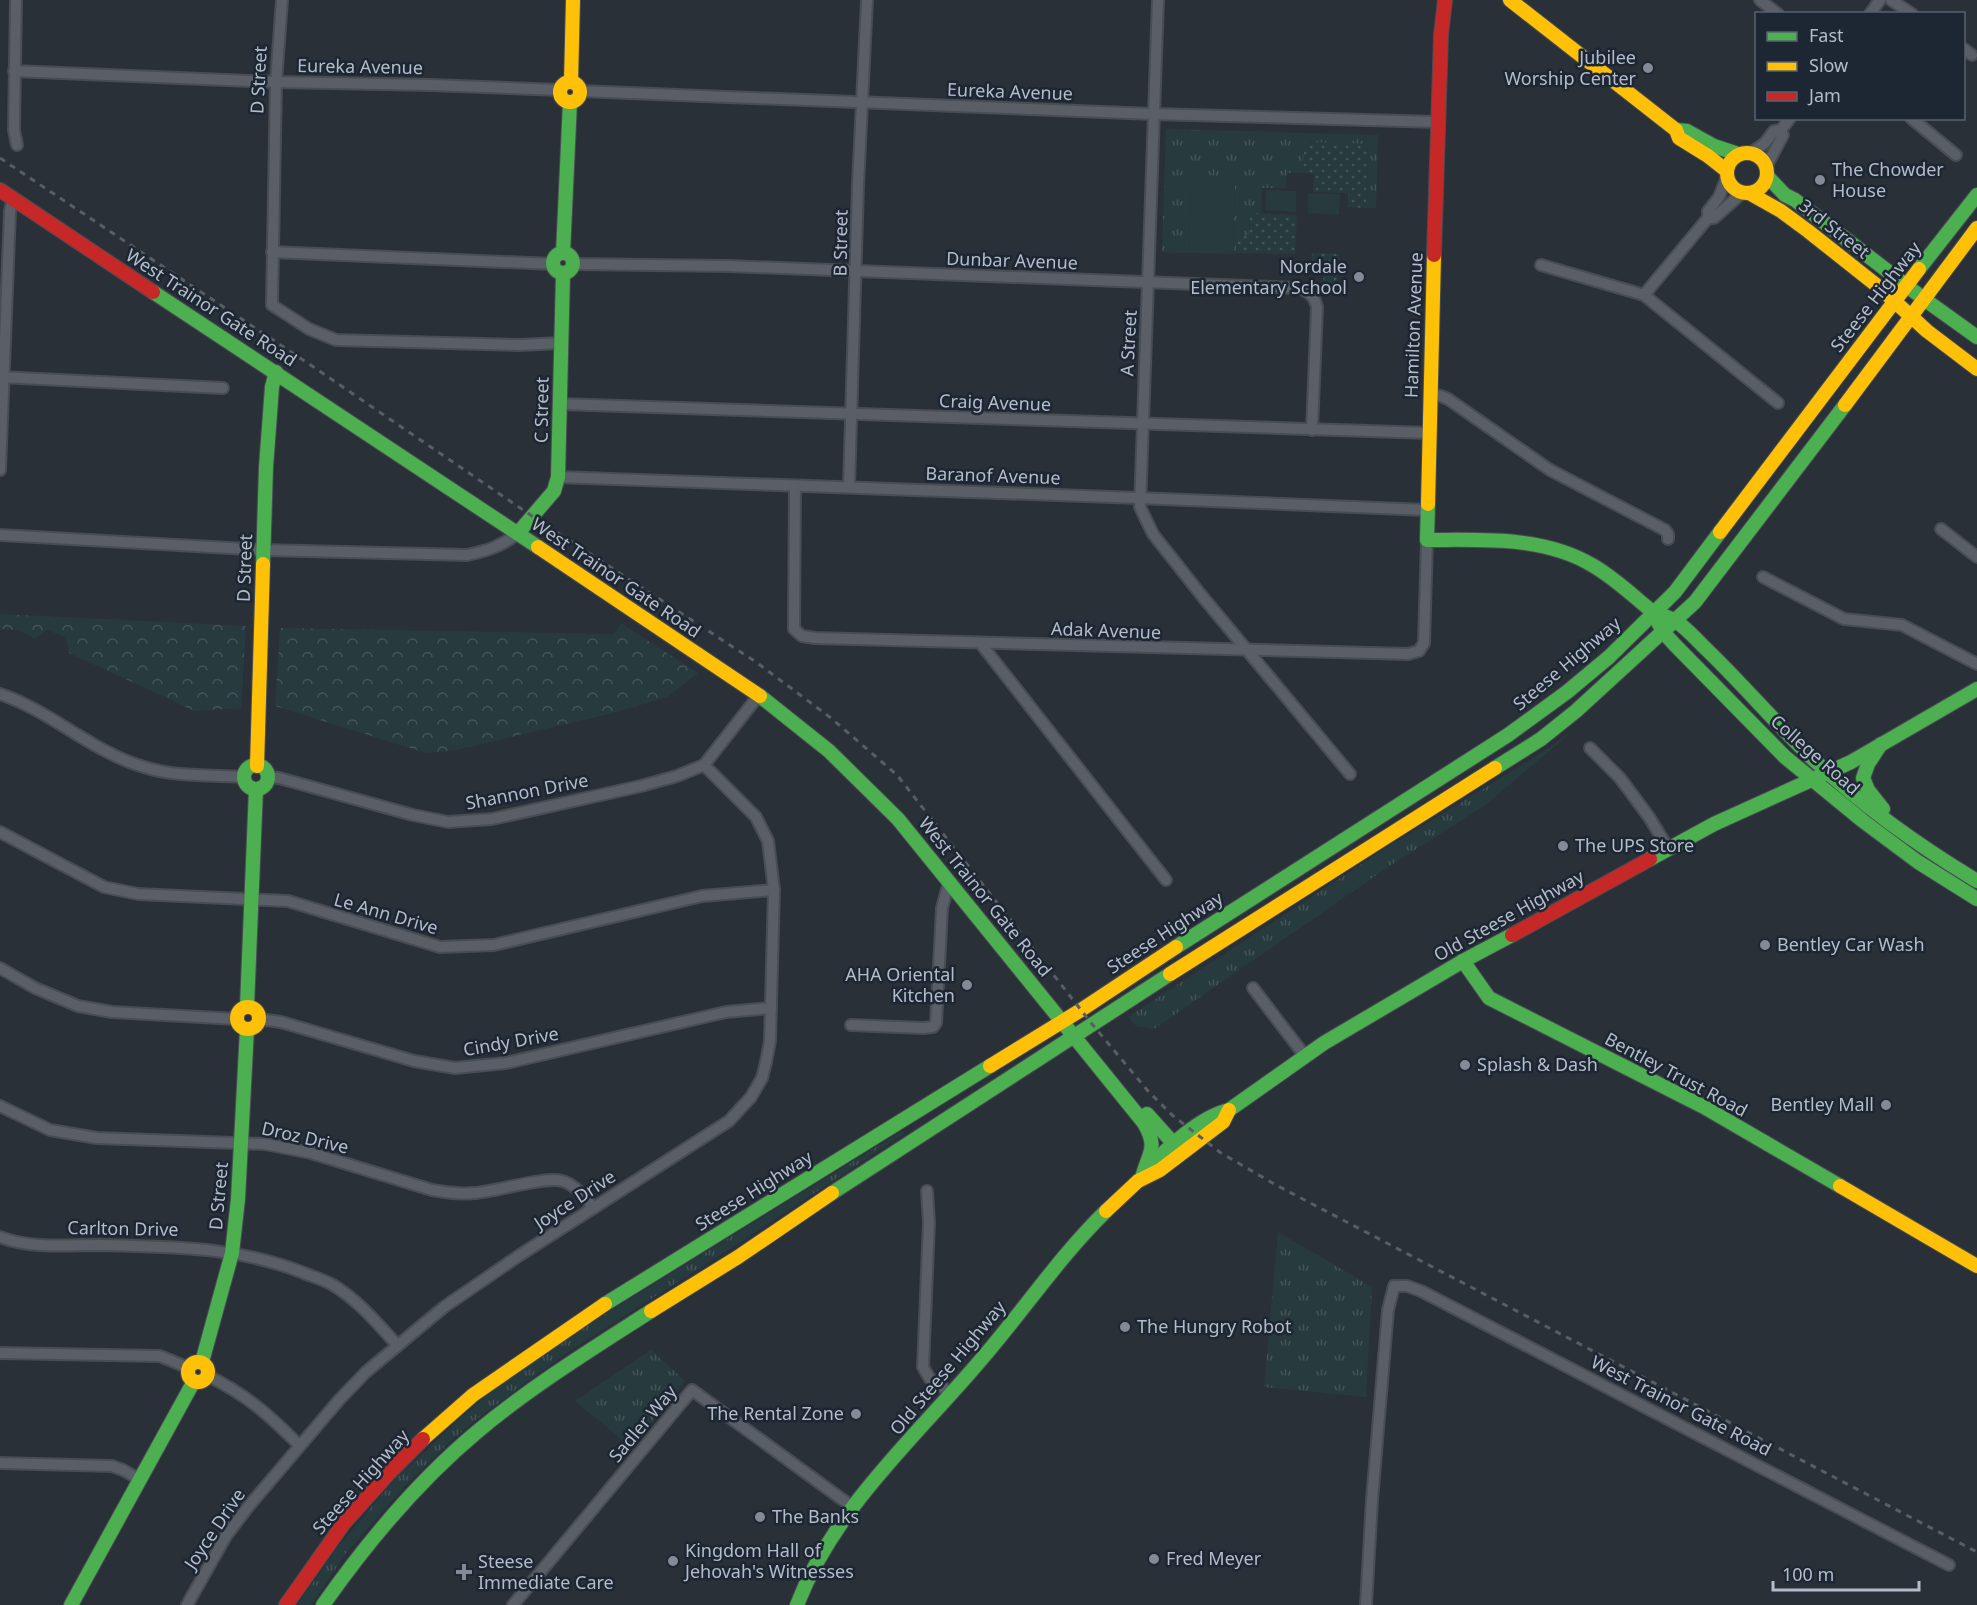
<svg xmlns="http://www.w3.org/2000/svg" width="1977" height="1605" font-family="'Noto Sans',sans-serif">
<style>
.grass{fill:url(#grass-tufts)}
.forest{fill:url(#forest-crowns)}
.park{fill:url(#park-dots)}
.pitch{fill:#273a3e}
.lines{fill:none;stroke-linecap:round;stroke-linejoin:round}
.street-casing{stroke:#484c53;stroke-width:14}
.fast-casing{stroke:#484c53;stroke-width:16}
.slow-casing{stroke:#484c53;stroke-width:16}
.jam-casing{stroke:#484c53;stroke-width:16}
.street{stroke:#5a5e66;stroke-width:10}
.fast{stroke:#4caf50;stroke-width:14}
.slow{stroke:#ffc107;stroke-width:14}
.jam{stroke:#c62828;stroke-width:14}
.rail{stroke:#595d64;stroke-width:3;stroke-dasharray:6 6;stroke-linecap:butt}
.poi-dot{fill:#848b96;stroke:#1d2633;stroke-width:2}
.labels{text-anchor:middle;stroke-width:5;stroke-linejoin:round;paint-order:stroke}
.poi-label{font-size:18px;fill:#b4bcc9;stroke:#1d2633;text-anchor:start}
.street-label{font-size:18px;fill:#b4bcc9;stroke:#1d2633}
</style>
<defs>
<pattern id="grass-tufts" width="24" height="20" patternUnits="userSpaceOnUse" patternTransform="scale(1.5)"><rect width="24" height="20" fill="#273a3e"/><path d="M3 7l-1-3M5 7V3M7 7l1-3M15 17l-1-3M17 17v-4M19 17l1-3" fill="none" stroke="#445559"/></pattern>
<pattern id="forest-crowns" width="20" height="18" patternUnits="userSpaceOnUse" patternTransform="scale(1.5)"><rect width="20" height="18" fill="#273a3e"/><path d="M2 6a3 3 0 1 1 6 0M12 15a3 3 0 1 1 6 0" fill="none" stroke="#445559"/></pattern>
<pattern id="park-dots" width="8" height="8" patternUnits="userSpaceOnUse" patternTransform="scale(1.5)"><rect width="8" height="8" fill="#273a3e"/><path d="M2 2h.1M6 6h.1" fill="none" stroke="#445559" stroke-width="1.8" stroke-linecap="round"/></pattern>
</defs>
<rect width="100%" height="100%" fill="#2a3038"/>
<g class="grass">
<path d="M1166,129L1378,135L1376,208H1366L1368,144L1304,142L1303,173H1287L1286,188H1262L1261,214L1250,213L1249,236H1236V253L1233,254L1235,182L1191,181L1189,253L1162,252Z"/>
<path d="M1574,730L1484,806L1388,867L1154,1029L1136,1026L1128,1017L1386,848L1532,759Z"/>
<path d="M902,1131L904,1134L745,1239L565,1354L478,1418L445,1446L406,1485L346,1553L311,1605H297L338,1547L396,1478L466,1413L507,1379L607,1313Z"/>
<path d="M1278,1232L1372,1287L1366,1397L1264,1387Z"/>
<path d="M651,1350L685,1381L631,1447L575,1401Z"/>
</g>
<g class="forest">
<path d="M0,614L246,626L241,708L195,711L69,653L66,637L47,630L35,639L18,630L0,629Z"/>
<path d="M621,623L698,673L667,697L613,713L519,735L457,750L426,753L275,706L280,628L614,634Z"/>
</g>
<g class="park">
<path d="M1304,142L1368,144L1366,208L1348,207V193L1313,192L1314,174L1303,173Z"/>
<path d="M1250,213L1297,215L1295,254L1236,253V236H1249Z"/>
<path d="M1312,253L1339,254L1337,293H1328V284H1323L1324,267L1311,266Z"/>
</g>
<g class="pitch">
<path d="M1191,180L1235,182L1233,254L1189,253Z"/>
<path d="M1266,190L1296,191V212L1265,210Z"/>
<path d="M1308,193L1340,194L1339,215L1308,213Z"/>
</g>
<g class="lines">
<defs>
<g id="street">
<path d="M16,0L14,130L17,145"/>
<path d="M282,0L276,82L272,305L309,329L336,340L519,345L561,343"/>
<path d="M1158,0L1140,507L1153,534L1202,596L1350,774"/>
<path d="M1760,0L1778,14"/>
<path d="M1891,0L1912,14"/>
<path d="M1870,14L1880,0"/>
<path d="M1964,49L1972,55"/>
<path d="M14,71L276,82L431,85L560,90"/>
<path d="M580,91L1153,114L1438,122"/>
<path d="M1911,118L1956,155"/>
<path d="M1751,153L1765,143L1774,131L1781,130L1790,118"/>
<path d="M1766,167L1783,135L1781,130"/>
<path d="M1708,218V211L1719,197L1727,177"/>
<path d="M272,252L553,264"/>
<path d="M574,264L728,266L1298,288C1309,292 1314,295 1317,307L1312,430"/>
<path d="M1541,265L1644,295L1778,403"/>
<path d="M1644,295L1708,218H1714L1742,193"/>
<path d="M0,377L223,388"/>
<path d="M1430,395L1441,396L1448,399L1550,470L1665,530L1668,534V539"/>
<path d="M560,404L1429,433"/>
<path d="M0,470L10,211L13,199"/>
<path d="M558,477L1139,498L1427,510"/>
<path d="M795,487L794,629L802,636L815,638L1408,654L1419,651L1424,643L1427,540"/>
<path d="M849,487L858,185L867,0"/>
<path d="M1941,529L1977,557"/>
<path d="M0,535L263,550L467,555C487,551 502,546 518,533"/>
<path d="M1763,577L1844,619L1902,625L1977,664"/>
<path d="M981,644L1166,880"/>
<path d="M0,694C51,711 92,752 144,767C175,777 212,775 245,777"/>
<path d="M1590,748L1620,778L1649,817L1668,848"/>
<path d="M268,777L279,778L413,815L448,822L492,819L641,786L677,776L704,765L759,695"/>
<path d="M0,832L104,887L138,894L288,901L440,947L494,945L702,896L774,890"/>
<path d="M0,968L35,988L78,1006L112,1012L236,1019"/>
<path d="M1253,988L1305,1056"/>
<path d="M259,1019L281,1022L414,1061L455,1068L506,1063L726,1012L771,1008"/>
<path d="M851,1025L923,1028L933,1027L936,1023L942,908L949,882"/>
<path d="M0,1106L50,1130L97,1138L265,1144L311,1153L432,1190C445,1192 460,1195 474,1193C494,1192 546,1176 562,1181C575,1184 586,1199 594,1208"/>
<path d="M927,1191L929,1223L923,1367L930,1379L951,1393"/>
<path d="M0,1237C30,1249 68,1245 100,1245C171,1247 236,1246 304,1273C313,1277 325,1280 333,1285C359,1301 377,1323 397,1345"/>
<path d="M0,1353L160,1356L189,1368"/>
<path d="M208,1376C247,1395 269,1415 299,1445"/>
<path d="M0,1463L112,1466L123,1470L139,1479"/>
<path d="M187,1605L226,1536L248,1507L339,1400L366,1372L444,1307L520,1255L729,1121L751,1097L762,1078L766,1062L770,1041L774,890L768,841L756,817L704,765"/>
<path d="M513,1605L692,1390L854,1508"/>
<path d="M1366,1605L1372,1500L1388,1310L1394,1286H1407L1421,1291L1949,1565"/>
</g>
<g id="fast">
<path d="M1676,130L1687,131L1714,146L1738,154"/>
<path d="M1767,176L1785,195L1795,200L1924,299L1977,337"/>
<circle cx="563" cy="263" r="10"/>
<path d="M563,253L570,102"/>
<path d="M1919,269L1977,195"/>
<path d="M153,292L538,547"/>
<path d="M1428,504L1427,540C1483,540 1543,536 1592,565C1615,578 1634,597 1654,613"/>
<path d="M518,533L554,491L558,477L563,274"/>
<path d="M263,564L266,467L272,387L276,372"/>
<path d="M1664,616C1680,621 1691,634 1703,646C1742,683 1776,724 1815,761C1864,807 1919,846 1977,881"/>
<path d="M1658,622L1663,632L1675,645L1785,757L1863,821L1918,862L1977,899"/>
<path d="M760,696L829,751L898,819L1144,1123C1159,1149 1148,1153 1142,1178"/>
<path d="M1881,744L1868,764L1863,778L1868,790L1883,809"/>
<circle cx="256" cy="777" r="12"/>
<path d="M1495,768L1541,739L1576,711L1695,602L1845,405"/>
<path d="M1650,859L1714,824L1851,762L1977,689"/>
<path d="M1176,947L1508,735L1567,692L1609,657L1675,592L1720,532"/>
<path d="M1463,961L1489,998L1704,1107L1840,1186"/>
<path d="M247,1006L256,789"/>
<path d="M1147,1114L1174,1144"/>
<path d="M1150,1169C1165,1147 1203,1116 1229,1110L1324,1043L1463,961L1512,935"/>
<path d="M832,1193L1170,974"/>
<path d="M605,1304L990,1066"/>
<path d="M202,1362L232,1253L238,1199L247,1029"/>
<path d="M71,1605L194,1381"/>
<path d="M323,1605C368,1541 418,1481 478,1431C532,1386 592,1349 651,1311"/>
<path d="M797,1605C835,1506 919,1434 985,1355C1026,1307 1061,1255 1106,1211"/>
</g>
<g id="slow">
<path d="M1510,0L1676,130L1679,138L1708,156L1727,171"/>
<path d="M571,82L573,0"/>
<circle cx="570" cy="92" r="10"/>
<circle cx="1747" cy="173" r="20"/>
<path d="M1749,193L1781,211L1808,231L1880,288L1927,331L1977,369"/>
<path d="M1845,405L1977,228"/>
<path d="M1428,504L1434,255"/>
<path d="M1720,532L1919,269"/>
<path d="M538,547L760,696"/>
<path d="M257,766L263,564"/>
<path d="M1170,974L1495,768"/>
<circle cx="248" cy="1018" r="11"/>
<path d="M990,1066L1081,1010L1176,947"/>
<path d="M1840,1186L1977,1266"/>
<path d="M1106,1211L1138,1181L1160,1170L1223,1122L1229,1110"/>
<path d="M651,1311L738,1257L832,1193"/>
<circle cx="198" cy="1372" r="10"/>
<path d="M423,1439L473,1395L605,1304"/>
</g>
<g id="jam">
<path d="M0,190L153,292"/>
<path d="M1434,255L1441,35L1445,0"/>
<path d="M1512,935L1650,859"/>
<path d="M286,1605L344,1523L390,1472L423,1439"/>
</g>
</defs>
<use href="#street" class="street-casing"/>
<use href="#fast" class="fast-casing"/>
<use href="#slow" class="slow-casing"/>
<use href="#jam" class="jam-casing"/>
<use href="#street" class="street"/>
<use href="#fast" class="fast"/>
<use href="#slow" class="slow"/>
<use href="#jam" class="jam"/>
<path class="rail" d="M0,158L312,366L532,516L756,662L831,718L897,775L1092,1024L1148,1091L1172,1115L1221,1153L1276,1185L1977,1552"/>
</g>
<g class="poi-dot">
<circle cx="1648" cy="68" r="6"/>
<circle cx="1820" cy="180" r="6"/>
<circle cx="1359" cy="277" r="6"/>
<circle cx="1563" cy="846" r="6"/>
<circle cx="1765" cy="945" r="6"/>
<circle cx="967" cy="985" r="6"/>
<circle cx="1465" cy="1065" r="6"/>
<circle cx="1886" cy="1105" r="6"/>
<circle cx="1125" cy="1327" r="6"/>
<circle cx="856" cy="1414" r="6"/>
<circle cx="760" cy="1517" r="6"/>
<circle cx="1154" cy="1559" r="6"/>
<circle cx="673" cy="1561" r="6"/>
<path d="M461 1563h6v6h6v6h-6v6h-6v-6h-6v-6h6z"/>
</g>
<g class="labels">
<g class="poi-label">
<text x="1636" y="64" text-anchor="end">Jubilee<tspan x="1636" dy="21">Worship Center</tspan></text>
<text x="1832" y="176">The Chowder<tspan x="1832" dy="21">House</tspan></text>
<text x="1347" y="273" text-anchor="end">Nordale<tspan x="1347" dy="21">Elementary School</tspan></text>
<text x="1575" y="852">The UPS Store</text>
<text x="1777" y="951">Bentley Car Wash</text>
<text x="955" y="981" text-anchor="end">AHA Oriental<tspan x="955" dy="21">Kitchen</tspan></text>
<text x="1477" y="1071">Splash &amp; Dash</text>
<text x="1874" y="1111" text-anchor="end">Bentley Mall</text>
<text x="1137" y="1333">The Hungry Robot</text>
<text x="844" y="1420" text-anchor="end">The Rental Zone</text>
<text x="772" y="1523">The Banks</text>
<text x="685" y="1557">Kingdom Hall of<tspan x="685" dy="21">Jehovah's Witnesses</tspan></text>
<text x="1166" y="1565">Fred Meyer</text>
<text x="478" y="1568">Steese<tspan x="478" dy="21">Immediate Care</tspan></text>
</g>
<g class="street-label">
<text transform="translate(360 67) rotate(1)" y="6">Eureka Avenue</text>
<text transform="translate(259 80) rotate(-87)" y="6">D Street</text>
<text transform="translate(1010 92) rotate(2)" y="6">Eureka Avenue</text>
<text transform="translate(1834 229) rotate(38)" y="6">3rd Street</text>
<text transform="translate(841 243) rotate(-89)" y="6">B Street</text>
<text transform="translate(1012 261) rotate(2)" y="6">Dunbar Avenue</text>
<text transform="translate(1876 297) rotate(-52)" y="6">Steese Highway</text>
<text transform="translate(211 308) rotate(33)" y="6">West Trainor Gate Road</text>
<text transform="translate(1414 325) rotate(-88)" y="6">Hamilton Avenue</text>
<text transform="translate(1129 343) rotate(-87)" y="6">A Street</text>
<text transform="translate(995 403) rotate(2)" y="6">Craig Avenue</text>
<text transform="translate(542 410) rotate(-89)" y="6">C Street</text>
<text transform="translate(993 476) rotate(2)" y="6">Baranof Avenue</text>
<text transform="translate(245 568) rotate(-88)" y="6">D Street</text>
<text transform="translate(616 578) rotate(34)" y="6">West Trainor Gate Road</text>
<text transform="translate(1106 631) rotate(2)" y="6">Adak Avenue</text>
<text transform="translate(1567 664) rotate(-40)" y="6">Steese Highway</text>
<text transform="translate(1815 755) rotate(41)" y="6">College Road</text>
<text transform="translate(527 792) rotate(-11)" y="6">Shannon Drive</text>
<text transform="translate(985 897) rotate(51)" y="6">West Trainor Gate Road</text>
<text transform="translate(386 914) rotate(16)" y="6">Le Ann Drive</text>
<text transform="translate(1509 916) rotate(-29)" y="6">Old Steese Highway</text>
<text transform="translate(1165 933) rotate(-33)" y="6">Steese Highway</text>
<text transform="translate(511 1042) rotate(-10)" y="6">Cindy Drive</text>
<text transform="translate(1676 1075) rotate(28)" y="6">Bentley Trust Road</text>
<text transform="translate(305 1138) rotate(13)" y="6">Droz Drive</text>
<text transform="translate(754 1191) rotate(-32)" y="6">Steese Highway</text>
<text transform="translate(219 1196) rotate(-85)" y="6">D Street</text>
<text transform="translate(575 1200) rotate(-33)" y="6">Joyce Drive</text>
<text transform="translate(123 1229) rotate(1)" y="6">Carlton Drive</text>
<text transform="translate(948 1368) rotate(-50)" y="6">Old Steese Highway</text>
<text transform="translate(1681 1406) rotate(27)" y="6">West Trainor Gate Road</text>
<text transform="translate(643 1424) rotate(-50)" y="6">Sadler Way</text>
<text transform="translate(361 1482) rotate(-48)" y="6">Steese Highway</text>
<text transform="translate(215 1529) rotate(-56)" y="6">Joyce Drive</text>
</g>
</g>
<rect x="1755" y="12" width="210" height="108" fill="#1d2633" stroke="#59626f" stroke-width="1.5"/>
<rect x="1767" y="32" width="30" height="9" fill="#4caf50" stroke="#59626f" stroke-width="1.5"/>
<text x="1809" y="42" font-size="18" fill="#b4bcc9">Fast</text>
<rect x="1767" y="62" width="30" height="9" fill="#ffc107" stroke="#59626f" stroke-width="1.5"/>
<text x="1809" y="72" font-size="18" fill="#b4bcc9">Slow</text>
<rect x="1767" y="92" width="30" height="9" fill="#c62828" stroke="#59626f" stroke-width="1.5"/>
<text x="1809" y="102" font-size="18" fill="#b4bcc9">Jam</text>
<path d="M1773 1581v9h146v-9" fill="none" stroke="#b4bcc9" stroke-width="3"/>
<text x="1782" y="1581" font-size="18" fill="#b4bcc9" stroke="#1d2633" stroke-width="4.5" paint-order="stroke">100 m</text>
</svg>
